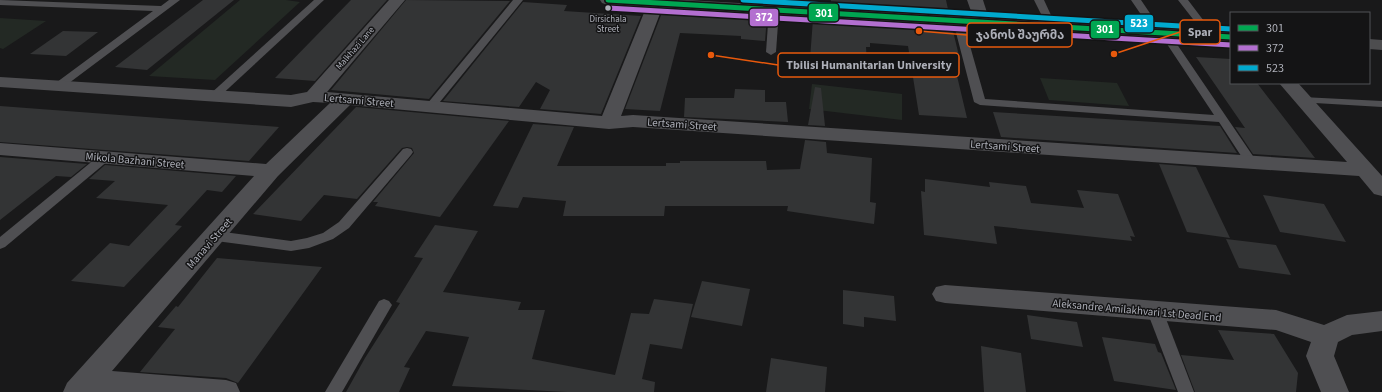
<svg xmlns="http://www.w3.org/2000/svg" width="1382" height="392" font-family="'Source Sans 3','Noto Sans Georgian',sans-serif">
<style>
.green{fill:#232924}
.building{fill:#333435}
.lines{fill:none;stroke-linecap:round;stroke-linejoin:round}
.service{fill:#4f4f52;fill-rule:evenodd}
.minor{fill:#4f4f52;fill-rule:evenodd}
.secondary{fill:#4d4d4f;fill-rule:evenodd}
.bus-1-casing{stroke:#141415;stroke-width:8}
.bus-2-casing{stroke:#141415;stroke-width:8}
.bus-3-casing{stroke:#141415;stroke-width:8}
.bus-1{stroke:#00a651;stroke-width:5}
.bus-2{stroke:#b36fd0;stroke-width:5}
.bus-3{stroke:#00a9ce;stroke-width:5}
.bus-dot{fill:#adafb8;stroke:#141415;stroke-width:1.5}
.labels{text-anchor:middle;stroke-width:3;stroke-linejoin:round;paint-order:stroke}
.far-bus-label{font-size:9px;fill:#adafb8;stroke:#141415}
.far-street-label{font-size:9px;fill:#adafb8;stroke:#141415}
.street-label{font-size:11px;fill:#adafb8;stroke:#141415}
.leader{fill:none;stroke:#e8590c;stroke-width:1.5}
.callout-dot{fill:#e8590c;stroke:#141415;stroke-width:1.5}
.callout{fill:#141415;stroke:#e8590c;stroke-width:1.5}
.callout-label{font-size:12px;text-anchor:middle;font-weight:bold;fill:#adafb8}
.line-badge{stroke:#141415;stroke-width:1.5}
.badge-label{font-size:11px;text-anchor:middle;font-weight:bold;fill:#fff}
</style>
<rect width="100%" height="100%" fill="#19191a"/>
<g class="green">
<path d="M240,0H286L300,2L215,80L149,76Z"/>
<path d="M0,18L46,21L3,49L0,48Z"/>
<path d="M1040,78L1117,83L1129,106L1049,100Z"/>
<path d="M812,84L902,94V120L809,109Z"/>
</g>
<g class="building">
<path d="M203,0H234L147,70L115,67Z"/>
<path d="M351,0H387L315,81L275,78Z"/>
<path d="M406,0L510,1L429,99L331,90Z"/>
<path d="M831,0H946L949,14L830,7Z"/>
<path d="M523,2L567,5L564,11L641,16L601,114L540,109L550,90L536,82L519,107L443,101Z"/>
<path d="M663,10L767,16L765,41L741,39V36L680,33L660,111L625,109Z"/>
<path d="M813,19L952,27L960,60L953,59L967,118L919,115L908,46L870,43V47H866L867,63L810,59Z"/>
<path d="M63,31L98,32L66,56L30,54Z"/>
<path d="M1196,57L1231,59V83H1257L1315,158L1253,154L1235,127L1245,128Z"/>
<path d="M815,87L821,88L825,126L808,125Z"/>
<path d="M735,89L765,90V102H786L788,122L684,117L685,98H734Z"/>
<path d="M0,106L279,127L249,161L0,142Z"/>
<path d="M356,107L509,121L440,217L375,206L378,202H373L414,153L412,148L407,147L402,148L357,199L324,195L301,221L253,214Z"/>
<path d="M993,112L1220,126L1237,153L1001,137Z"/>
<path d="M533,124L574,127L557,166H666V163H680V161H766L767,170L800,169L805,140L826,142L827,153L872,158L870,202L876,203L874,224L787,211L788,206H665L664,216H563L566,201L523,197L518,208L493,206Z"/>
<path d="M0,157L87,164L71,177L56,176L0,220Z"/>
<path d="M1159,164L1196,167L1230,238L1187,232Z"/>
<path d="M105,165L236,176L222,192L207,190L175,225L182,226L124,287L71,281L110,243L129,246L168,205L96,198L115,181L89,179Z"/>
<path d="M925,179L990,187L989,182L1026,186L1031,203L1084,208L1077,190L1118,194L1135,237L1130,236L1132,241L994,226L997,244L924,235L921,191L925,192Z"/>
<path d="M1263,195L1324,204L1346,242L1280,232Z"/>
<path d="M435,225L478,231L443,292L521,302L518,310H545L532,359L615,375L631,313L649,314L654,299L693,304L682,349L650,344L642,379L655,382L654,392H567L452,386L469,337L426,331L404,367L410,368L399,392H346L365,358L400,303L396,302L423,258L414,257Z"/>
<path d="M1226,239L1276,245L1291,275L1239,268Z"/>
<path d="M217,258L322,267L238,383L226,378L140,372L175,329L158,327L176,306L178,307Z"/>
<path d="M702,281L750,289L742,326L691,317Z"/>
<path d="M843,290L894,296L896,321L864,317V327L843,324Z"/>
<path d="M1027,315L1077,322L1083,347L1031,339Z"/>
<path d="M1218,330L1274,334L1298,373L1296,392H1195L1181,355L1234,360Z"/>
<path d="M1102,337L1155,344L1158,352L1161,353L1176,390L1114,381Z"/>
<path d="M981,346L1021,353L1026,392H984Z"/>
<path d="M771,358L827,367L825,392H766Z"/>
</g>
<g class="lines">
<g class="service">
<path d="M0,0L161,6L169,0H180L61,89H53L52,87L53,85L153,11L0,5Z"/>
<path d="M314,0H324L217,99H209L207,97L209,95Z"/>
<path d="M513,0H523L435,108H427L425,106L427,104Z"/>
<path d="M1034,0H1044L1056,26L1054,28H1048Z"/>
<path d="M1131,0H1141L1162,31H1168L1257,162L1255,165H1247L1219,122L980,105L974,102L953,21L958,18L963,21L985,99L1214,115L1161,35H1155Z"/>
<path d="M1178,0H1188L1213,33L1215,35L1213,37H1207Z"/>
<path d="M774,7L779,10L776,52L771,55L766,52L769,10Z"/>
<path d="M1302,97L1382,101V107L1298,102L1296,100L1298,98Z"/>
<path d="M407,148L411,149L413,152L411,155L349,228L333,239L309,248L291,251L216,241L211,239L209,236L211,233L216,231L291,241L307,238L323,233L339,222L403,149Z"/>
<path d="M105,153L109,154L111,157L109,160L5,247L0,249V237L101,154Z"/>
<path d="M384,299L389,301L392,305L342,392H325L379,301Z"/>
<path d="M1155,305L1160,307L1163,311L1194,392H1178L1147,311L1150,307Z"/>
</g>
<g class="minor">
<path d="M389,0H405L327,92L602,116L648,3L650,0H662L664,3L621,116L633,115L1347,162L1279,83H1298L1382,176V196L1374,194L1359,176L633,127L609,129L350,105L278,176L112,371L226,380L236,383L240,392H63L67,383L254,176L0,155V143L266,164L330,103L313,102L291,107L0,87V77L291,95L307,92Z"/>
<path d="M967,0H983L990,22L988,25L982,27L976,25Z"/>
<path d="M945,285L1276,310L1324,325L1347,315L1382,311V331L1352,335L1338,342L1334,356L1349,392H1321L1306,356L1311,342L1276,330L945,303L936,301L932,294L936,287Z"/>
</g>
<g class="secondary">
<path d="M600,0H687L1231,32V42L608,5L602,3Z"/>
<path d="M1369,39L1382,40V50L1369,49Z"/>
</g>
<defs>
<path id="bus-1" d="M608,0L1231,37"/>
<path id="bus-2" d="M608,8L1231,45"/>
<path id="bus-3" d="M743,0L1231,29"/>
</defs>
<use href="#bus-1" class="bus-1-casing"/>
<use href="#bus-2" class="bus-2-casing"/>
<use href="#bus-3" class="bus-3-casing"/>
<use href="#bus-1" class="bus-1"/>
<use href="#bus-2" class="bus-2"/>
<use href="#bus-3" class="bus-3"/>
</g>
<circle class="bus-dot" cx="608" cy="8" r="3.5"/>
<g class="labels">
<g class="far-bus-label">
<text x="608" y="22">Dirsichala<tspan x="608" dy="10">Street</tspan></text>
</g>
<g class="far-street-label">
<text transform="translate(355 48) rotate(-49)" y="3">Malkhazi Lane</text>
</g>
<g class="street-label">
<text transform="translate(359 100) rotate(5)" y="4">Lertsami Street</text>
<text transform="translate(682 124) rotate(4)" y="4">Lertsami Street</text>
<text transform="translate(1005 146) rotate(4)" y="4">Lertsami Street</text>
<text transform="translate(135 160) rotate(5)" y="4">Mikola Bazhani Street</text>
<text transform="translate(209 243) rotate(-49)" y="4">Manavi Street</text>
<text transform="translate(1137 310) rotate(5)" y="4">Aleksandre Amilakhvari 1st Dead End</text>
</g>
</g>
<path class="leader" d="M1114 54L1180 32M919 31L967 35M711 55L778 65"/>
<g class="callout-dot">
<circle cx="1114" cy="54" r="4"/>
<circle cx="919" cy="31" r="4"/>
<circle cx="711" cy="55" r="4"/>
</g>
<g class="callout">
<rect x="1180" y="20" width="40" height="24" rx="4"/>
<rect x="967" y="23" width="105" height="24" rx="4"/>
<rect x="778" y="53" width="181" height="24" rx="4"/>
</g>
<g class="callout-label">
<text x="1200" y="36">Spar</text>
<text x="1020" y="39">ჯანოს შაურმა</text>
<text x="869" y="69">Tbilisi Humanitarian University</text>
</g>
<g class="line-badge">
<rect x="808" y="3" width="31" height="19" rx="4" fill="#00a651"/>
<rect x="749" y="8" width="30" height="19" rx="4" fill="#b36fd0"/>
<rect x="1124" y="14" width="30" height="19" rx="4" fill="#00a9ce"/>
<rect x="1090" y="20" width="30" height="19" rx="4" fill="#00a651"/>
</g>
<g class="badge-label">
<text x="824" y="17">301</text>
<text x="764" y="21">372</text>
<text x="1139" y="27">523</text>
<text x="1105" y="33">301</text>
</g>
<rect x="1230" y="12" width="140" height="72" fill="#141415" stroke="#515256"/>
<rect x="1238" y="25" width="20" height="6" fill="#00a651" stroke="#515256"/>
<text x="1266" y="32" font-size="12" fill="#adafb8">301</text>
<rect x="1238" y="45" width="20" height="6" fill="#b36fd0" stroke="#515256"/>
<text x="1266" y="52" font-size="12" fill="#adafb8">372</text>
<rect x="1238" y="65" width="20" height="6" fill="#00a9ce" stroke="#515256"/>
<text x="1266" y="72" font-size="12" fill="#adafb8">523</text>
</svg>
